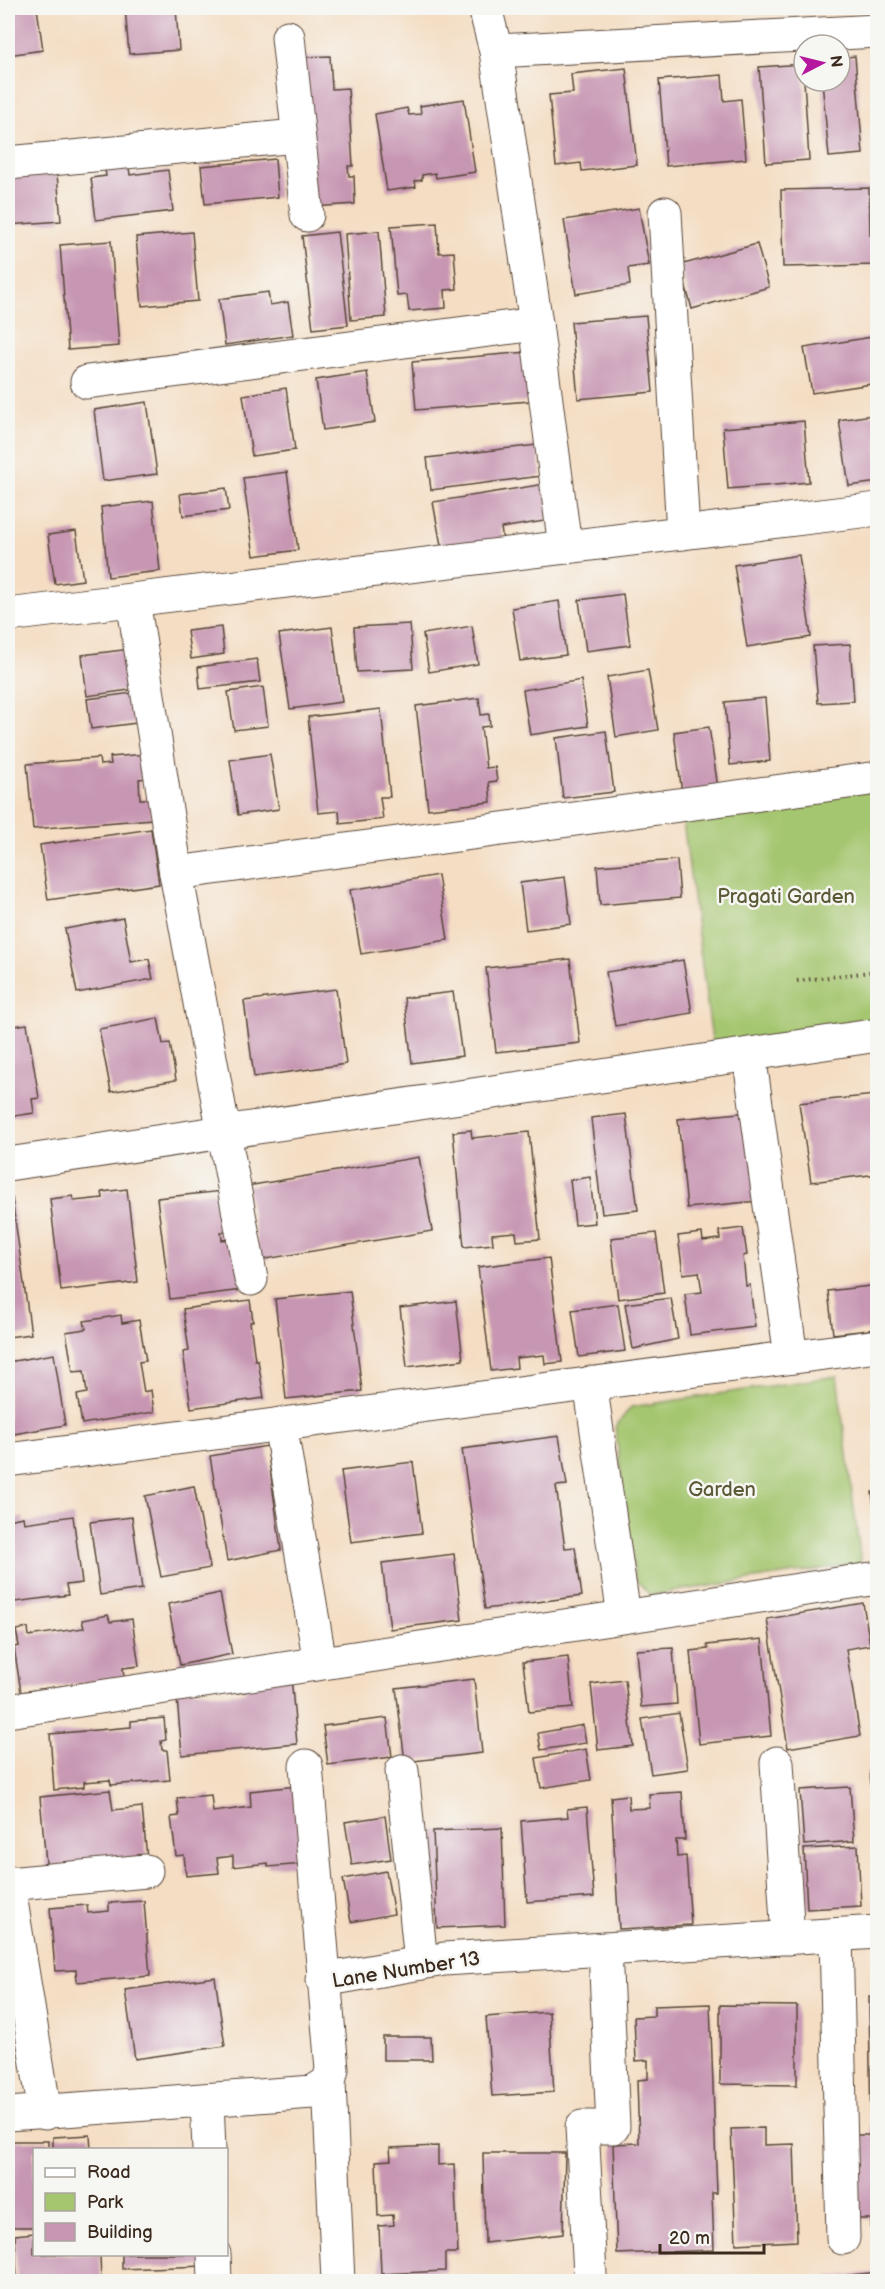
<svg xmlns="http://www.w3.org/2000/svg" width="885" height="2289" font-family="'Balsamiq Sans',sans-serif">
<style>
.green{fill:#a5c66f;stroke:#707846;stroke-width:1.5}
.building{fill:#c796b2}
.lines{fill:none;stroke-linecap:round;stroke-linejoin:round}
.minor-casing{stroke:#574537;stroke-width:35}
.path{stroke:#574537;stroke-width:4;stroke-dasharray:1.5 4.5;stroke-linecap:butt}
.minor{stroke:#fff;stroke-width:33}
.labels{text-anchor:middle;stroke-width:5;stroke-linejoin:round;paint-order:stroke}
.park-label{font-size:20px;fill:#5b5936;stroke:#f6f6f2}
.street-label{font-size:20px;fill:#3b2a1e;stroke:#f6f6f2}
</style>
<rect width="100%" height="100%" fill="#f6f6f2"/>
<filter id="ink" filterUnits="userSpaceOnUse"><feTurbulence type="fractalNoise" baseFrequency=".0167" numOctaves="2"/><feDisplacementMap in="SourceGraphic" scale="12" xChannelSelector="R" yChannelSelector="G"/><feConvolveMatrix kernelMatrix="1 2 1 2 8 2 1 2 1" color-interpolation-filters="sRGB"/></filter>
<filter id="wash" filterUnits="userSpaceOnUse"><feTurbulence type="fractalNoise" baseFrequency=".008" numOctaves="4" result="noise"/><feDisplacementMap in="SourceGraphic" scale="24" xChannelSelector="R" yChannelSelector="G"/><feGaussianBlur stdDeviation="1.35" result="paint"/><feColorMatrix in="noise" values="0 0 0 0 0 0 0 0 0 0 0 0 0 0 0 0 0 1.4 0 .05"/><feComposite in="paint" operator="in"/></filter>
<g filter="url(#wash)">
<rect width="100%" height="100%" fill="#f4ddc2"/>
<g class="green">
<path d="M877,789V1025L713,1048L682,814Z"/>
<path d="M837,1376L861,1563L650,1595L635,1579L615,1427L631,1407Z"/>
</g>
<g id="blocks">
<g class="building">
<path d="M8,8H37L43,50L8,55Z"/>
<path d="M125,8H176L179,50L129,54Z"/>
<path d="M330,56L332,89L348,88L353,166H348L349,176H354L355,204L313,207L304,57Z"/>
<path d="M855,56L863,154L829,157L822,81H840V58Z"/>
<path d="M803,64L809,160L766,163L759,67Z"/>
<path d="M626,68L637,165L582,171L581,163L556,166L549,95L573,93L571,74Z"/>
<path d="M722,75L724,101L741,99L746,159L666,166L659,80Z"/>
<path d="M464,99L475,172L436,178L435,173L422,175V180L415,181L416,187L387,191L375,114L407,108L409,115L421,114L420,106Z"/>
<path d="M275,159L278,197L205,204L201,166Z"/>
<path d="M129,167L130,175L168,170L173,211L96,220L91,178L106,176L105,170Z"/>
<path d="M57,174L61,221L8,225V178Z"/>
<path d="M869,188L870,235H878V265L783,267L781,190Z"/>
<path d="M639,208L649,265L628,268L630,285L576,294L564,220Z"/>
<path d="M437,223L439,253L454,252L457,289L445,290L446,308L409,311L407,295L397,296L391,226Z"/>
<path d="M379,231L386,317L351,320L345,234Z"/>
<path d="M192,232L198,301L142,306L136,237Z"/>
<path d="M337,232L348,325L313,329L302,236Z"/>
<path d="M111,241L119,346L68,350L60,245Z"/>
<path d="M757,244L769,287L692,309L680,265Z"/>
<path d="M268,292L270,305L288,302L293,335L225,345L219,299Z"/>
<path d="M646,316L653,392L578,399L571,322Z"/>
<path d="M878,336V383L812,393L804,348Z"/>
<path d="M528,352L531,401L416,410L412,362Z"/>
<path d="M367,372L375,422L323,430L316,380Z"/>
<path d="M286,388L295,450L252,456L243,395Z"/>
<path d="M147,402L157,474L103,481L94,410Z"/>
<path d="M878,414V482L849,486L839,420Z"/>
<path d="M804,421L809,482L728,489L723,428Z"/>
<path d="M537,445L541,476L431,490L427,458Z"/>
<path d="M287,472L298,550L254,556L243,478Z"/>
<path d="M551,483L557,519L501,528L503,541L442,551L433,502Z"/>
<path d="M226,488L229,510L183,516L180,494Z"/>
<path d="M153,501L160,571L108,577L101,507Z"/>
<path d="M76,531L83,580L55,584L48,535Z"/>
<path d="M799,555L811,637L747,647L734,565Z"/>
<path d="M623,594L630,645L586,651L579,600Z"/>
<path d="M559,601L566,655L520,661L512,608Z"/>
<path d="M410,624L413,669L357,672L354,627Z"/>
<path d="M472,626L478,664L429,672L423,634Z"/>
<path d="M221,627L224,654L191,659L187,631Z"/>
<path d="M332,627L342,702L290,709L279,634Z"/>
<path d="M850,644L854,701L818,703L813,646Z"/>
<path d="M131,649L136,689L87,696L82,655Z"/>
<path d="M257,659L260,682L200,689L198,667Z"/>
<path d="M648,670L658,730L616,737L607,677Z"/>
<path d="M581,680L588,726L530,735L523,690Z"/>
<path d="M263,687L268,726L234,730L228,692Z"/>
<path d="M140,692L144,722L91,729L87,699Z"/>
<path d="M479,698L481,715L489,714L490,726L481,727L486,768L495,767L497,781L489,782L491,802L428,809L416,706Z"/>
<path d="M765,698L770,761L730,765L725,702Z"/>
<path d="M381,709L390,797H380L383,819L340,824L339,811L318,813L308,717Z"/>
<path d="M709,727L718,788L682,793L674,732Z"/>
<path d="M606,731L614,792L563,798L556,738Z"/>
<path d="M147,754L149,778L139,779L140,799H151L152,819L33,829L27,764L99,758L100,765L111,764L110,757Z"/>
<path d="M270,754L279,809L238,815L230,760Z"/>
<path d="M151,829L159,884L48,900L40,845Z"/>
<path d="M677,860L680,898L600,905L597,866Z"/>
<path d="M438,875L448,940L361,954L350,890Z"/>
<path d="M565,877L571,924L526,930L520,883Z"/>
<path d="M123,918L131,962L149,959L153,979L77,993L65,929Z"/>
<path d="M570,959L580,1043L496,1052L486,968Z"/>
<path d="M683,960L692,1013L615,1026L606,972Z"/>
<path d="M336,989L346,1064L254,1077L244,1001Z"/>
<path d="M453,992L462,1056L412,1063L404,998Z"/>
<path d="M158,1018L163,1044L170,1043L176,1080L111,1092L99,1029Z"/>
<path d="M27,1024L39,1098L32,1099L34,1113L8,1117V1027Z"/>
<path d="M875,1095L878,1115V1174L811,1182L799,1103Z"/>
<path d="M749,1112L758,1201L687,1208L678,1119Z"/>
<path d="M626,1114L638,1210L602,1214L591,1118Z"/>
<path d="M471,1130L472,1138L529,1132L540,1239L517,1241L516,1232L492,1234L493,1244L464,1247L453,1132Z"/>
<path d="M419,1157L432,1231L260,1260L247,1186Z"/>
<path d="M590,1177L595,1223L575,1225L570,1180Z"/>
<path d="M127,1189L138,1282L61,1291L50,1199L73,1196L74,1201L103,1198L102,1192Z"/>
<path d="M223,1191L235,1230L221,1232L222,1240L236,1238L242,1290L170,1299L157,1198Z"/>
<path d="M12,1198L31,1334L8,1337V1199Z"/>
<path d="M743,1228L747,1255L743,1256L746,1286L750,1285L755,1327L690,1335L685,1294L702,1292L699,1272L683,1274L678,1236L702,1233L703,1241L720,1239L719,1231Z"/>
<path d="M656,1233L664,1293L618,1299L611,1238Z"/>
<path d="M549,1258L562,1362L545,1364L544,1355L516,1358L517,1368L491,1371L478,1267Z"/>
<path d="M878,1285V1329L833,1334L828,1291Z"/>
<path d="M350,1291L362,1391L286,1399L275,1299Z"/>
<path d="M671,1298L678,1339L633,1349L625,1304Z"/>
<path d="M250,1300L253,1321L250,1322L255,1360H258L264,1398L191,1408L183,1352L189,1351L183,1309Z"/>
<path d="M456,1301L463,1360L407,1367L400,1308Z"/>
<path d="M618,1304L625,1351L579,1357L572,1310Z"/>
<path d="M121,1315L122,1323L139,1320L146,1361L139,1362L144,1392L151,1390L154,1412L82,1424L77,1395L87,1393L84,1371L73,1372L66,1332L86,1329L84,1321Z"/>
<path d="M54,1354L65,1425L8,1435V1362Z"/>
<path d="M559,1436L567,1485L556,1486L565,1548L575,1547L582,1596L485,1609L462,1449Z"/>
<path d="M267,1446L281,1550L227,1561L210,1456Z"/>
<path d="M413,1462L422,1533L351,1542L341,1471Z"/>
<path d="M194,1486L210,1568L161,1577L145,1496Z"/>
<path d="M878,1491V1523H876L872,1492Z"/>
<path d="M73,1516L82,1583L66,1585L68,1595L15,1602L8,1548V1520L23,1517L24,1523Z"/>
<path d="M132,1517L142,1589L100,1595L90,1522Z"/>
<path d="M454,1554L462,1620L390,1629L382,1563Z"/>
<path d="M220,1593L232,1654L180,1665L168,1604Z"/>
<path d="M863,1603L870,1645L846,1649L860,1736L788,1748L767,1619Z"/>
<path d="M108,1615L110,1622L132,1619L139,1666L123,1668L124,1677L21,1692L14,1647L19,1646L16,1630L28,1628L29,1636L84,1628L82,1620Z"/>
<path d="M762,1639L771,1736L699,1744L690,1651L708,1649L707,1645Z"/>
<path d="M673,1648L677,1704L641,1707L636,1650Z"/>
<path d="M568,1657L573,1708L529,1712L523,1662Z"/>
<path d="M291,1676L297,1744L182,1755L176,1687L225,1694L245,1692L244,1681Z"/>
<path d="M474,1679L482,1753L405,1762L396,1688Z"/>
<path d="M625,1680L633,1746L598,1750L591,1684Z"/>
<path d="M679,1713L688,1769L651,1774L642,1719Z"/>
<path d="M164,1718L166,1740L161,1741L162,1750H167L170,1780L111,1785L110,1780L84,1782V1787L54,1790L50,1734L131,1727V1721Z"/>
<path d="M387,1718L392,1757L328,1765L323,1726Z"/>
<path d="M583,1725L586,1743L541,1750L538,1733Z"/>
<path d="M586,1749L591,1780L541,1788L536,1758Z"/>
<path d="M878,1770V1855H876L870,1771Z"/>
<path d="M297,1786L304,1864L268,1867V1863L233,1867V1856L217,1858L219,1873L186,1876L184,1855L176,1856L171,1817L179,1816L177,1798L211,1795L213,1812L251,1807L250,1791Z"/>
<path d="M850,1787L854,1841L804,1845L800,1790Z"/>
<path d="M110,1790L113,1810L142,1807L147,1858L47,1874L40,1797Z"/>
<path d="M682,1792L685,1840H676L677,1857L686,1856L691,1925L619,1929L611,1797L628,1795L629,1809L650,1808L649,1794Z"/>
<path d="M587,1807L594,1897L527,1902L521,1821L568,1817L567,1809Z"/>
<path d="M385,1816L391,1859L352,1865L345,1822Z"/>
<path d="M502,1828L505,1925L437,1928L433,1831Z"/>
<path d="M858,1846L861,1906L807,1909L804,1849Z"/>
<path d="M386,1871L394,1914L351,1922L343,1879Z"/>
<path d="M144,1901L150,1976L77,1982L76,1970L55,1971L50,1908L87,1905L88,1913L109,1911V1903Z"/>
<path d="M215,1977L225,2046L135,2059L125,1990Z"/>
<path d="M869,1996H878V2237H871V2219H857L856,2135H871Z"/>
<path d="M710,2004L717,2193H712L714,2250L617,2254L613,2144L639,2143L637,2080L648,2079V2060L636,2061L634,2017L654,2016V2006Z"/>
<path d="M720,2005L797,2006V2085L720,2084Z"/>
<path d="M549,2012L554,2092L492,2096L486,2017Z"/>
<path d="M383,2037H431L432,2060H383Z"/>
<path d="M764,2128V2145L794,2144L797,2241L736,2244L731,2129Z"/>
<path d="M90,2135L91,2150H53V2137Z"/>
<path d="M8,2141H48V2150H34V2227H10Z"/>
<path d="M438,2146V2165L454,2164L458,2253H445V2271L381,2274L379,2226L394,2225L393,2215L378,2216L376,2161L391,2160L390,2148Z"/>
<path d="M483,2153H565L563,2234L485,2243Z"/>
<path d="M34,2233V2254H100L101,2282H17L15,2235Z"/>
<path d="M122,2254H204V2266L122,2269Z"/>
<path d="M878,2272V2282H824V2278Z"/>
</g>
</g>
</g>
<g filter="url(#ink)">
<use href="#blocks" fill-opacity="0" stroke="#574537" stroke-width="1.5"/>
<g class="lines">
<defs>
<g id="minor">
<path d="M485,8L496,51L536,324L565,547"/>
<path d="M288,37L307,215"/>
<path d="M496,51L878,31"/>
<path d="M8,163L297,136"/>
<path d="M665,213L683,533"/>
<path d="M87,382L536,324"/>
<path d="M133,600L176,873L251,1279"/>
<path d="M8,615L878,509"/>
<path d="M176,873L878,778"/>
<path d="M749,1054L791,1357"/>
<path d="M8,1164L878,1035"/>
<path d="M590,1383L624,1616"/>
<path d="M280,1424L320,1663"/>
<path d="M8,1460L878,1346"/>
<path d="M8,1711L878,1578"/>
<path d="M777,1763L788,1938"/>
<path d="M306,1766L332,2069L329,2082L338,2281"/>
<path d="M402,1771L421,1963"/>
<path d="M8,1882L45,2113"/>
<path d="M8,1884L146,1871"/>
<path d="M836,1935L843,2238"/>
<path d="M323,1980L444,1959L878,1932"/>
<path d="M207,2100L209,2150"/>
<path d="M8,2114L313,2092L329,2082"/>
<path d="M214,2254L215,2280"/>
<path d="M590,2275L582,2127H613L605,1949"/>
</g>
</defs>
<use href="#minor" class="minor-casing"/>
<path class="path" d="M797,981L878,971"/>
<use href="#minor" class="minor"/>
</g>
</g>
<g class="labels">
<g class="park-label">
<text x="786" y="903">Pragati Garden</text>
<text x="722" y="1496">Garden</text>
</g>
<g class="street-label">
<text transform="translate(406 1969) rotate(-9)" y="7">Lane Number 13</text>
</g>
</g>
<rect width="885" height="2289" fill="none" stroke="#f6f6f2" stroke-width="30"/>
<rect x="33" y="2148" width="195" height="108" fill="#f6f6f2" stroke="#aba49d" stroke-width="1.5"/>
<rect x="45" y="2168" width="30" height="9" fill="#ffffff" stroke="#aba49d" stroke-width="1.5"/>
<text x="87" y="2178" font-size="18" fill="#3b2a1e">Road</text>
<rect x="45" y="2193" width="30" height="18" fill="#a5c66f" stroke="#aba49d" stroke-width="1.5"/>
<text x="87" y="2208" font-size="18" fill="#3b2a1e">Park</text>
<rect x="45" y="2223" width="30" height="18" fill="#c796b2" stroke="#aba49d" stroke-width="1.5"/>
<text x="87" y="2238" font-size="18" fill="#3b2a1e">Building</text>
<g transform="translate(822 63) rotate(83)"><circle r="28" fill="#f6f6f2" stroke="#aba49d" stroke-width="1.5"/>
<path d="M0-4.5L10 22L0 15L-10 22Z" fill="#b5179e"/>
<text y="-9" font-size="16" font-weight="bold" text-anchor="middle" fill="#3b2a1e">N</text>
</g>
<path d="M660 2244v9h104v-9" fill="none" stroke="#3b2a1e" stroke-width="3"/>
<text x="669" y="2244" font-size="18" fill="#3b2a1e" stroke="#f6f6f2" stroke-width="4.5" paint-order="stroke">20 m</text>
</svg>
